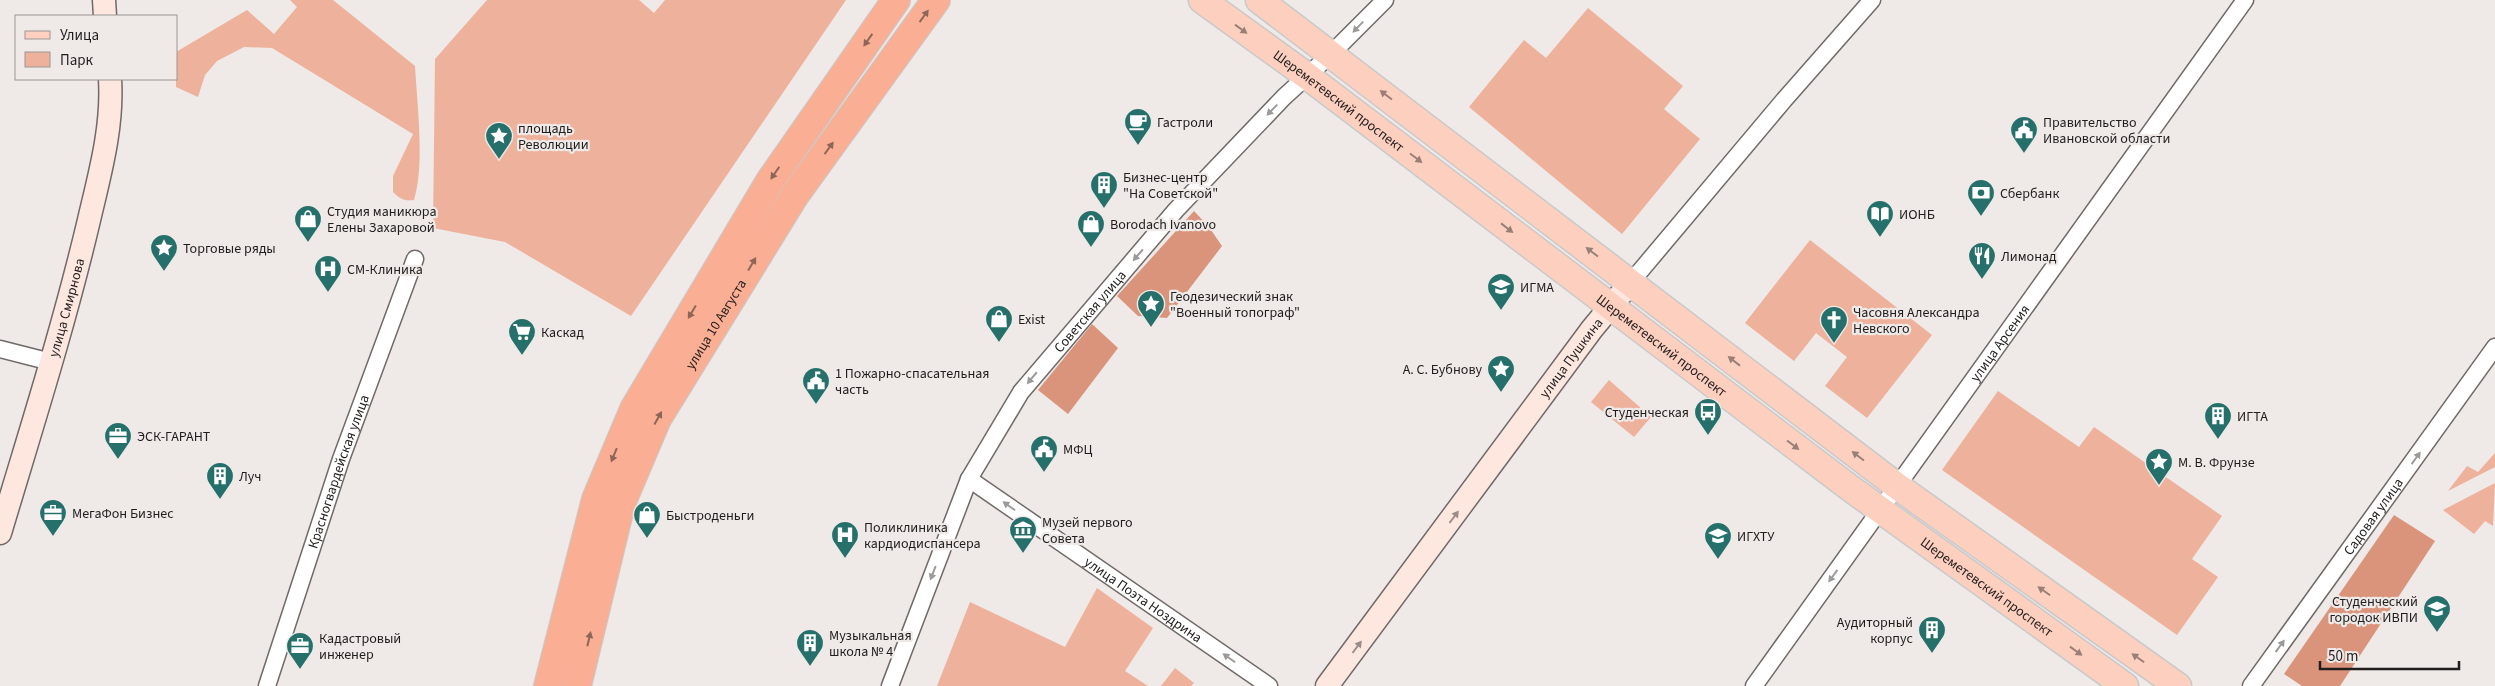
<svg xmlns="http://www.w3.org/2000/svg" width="2495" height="686" font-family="'Source Sans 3',sans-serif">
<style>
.green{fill:#eeb19b}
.forest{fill:#da947c}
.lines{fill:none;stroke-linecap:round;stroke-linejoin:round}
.street-casing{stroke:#6f6967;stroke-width:19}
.secondary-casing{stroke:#6f6967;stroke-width:25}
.primary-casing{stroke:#c9c9c9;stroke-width:29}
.highway-casing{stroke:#c9c9c9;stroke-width:30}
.street{stroke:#fff;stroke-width:16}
.secondary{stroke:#fee7df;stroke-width:22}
.primary{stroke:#fccfbf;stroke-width:26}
.highway{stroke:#faaf94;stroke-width:28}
.oneway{fill:#8d6658}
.oneway2{fill:#9b9a99}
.oneway3{fill:#997f76}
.oneway4{fill:#9a8d88}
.labels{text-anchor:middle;stroke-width:4.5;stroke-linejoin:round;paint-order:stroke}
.street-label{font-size:14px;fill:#201e1d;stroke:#efe9e7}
.poi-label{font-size:14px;fill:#201e1d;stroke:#efe9e7;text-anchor:start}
</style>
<rect width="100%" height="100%" fill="#efe9e7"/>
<g class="green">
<path d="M290,0H333L415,66C417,104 425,164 414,200C404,201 400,199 393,192V176L413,134L272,48L244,47L217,61L205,75L198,97L176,87V52L247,10L274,34L297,7Z"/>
<path d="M487,0H639L654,13L665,0H846L631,316L505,242L433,228L435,59Z"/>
<path d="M1588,8L1683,86L1664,109L1700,139L1622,234L1469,107L1524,40L1546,58Z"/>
<path d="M1810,240L1932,335L1867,418L1825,386L1847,357L1816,333L1794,361L1745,323Z"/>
<path d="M1609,380L1651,417L1634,437L1591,402Z"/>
<path d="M1998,391L2079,447L2094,427L2222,516L2192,559L2218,577L2177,635L1942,470Z"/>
<path d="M2495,453V467L2448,491L2467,466L2478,472Z"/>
<path d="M2495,483L2493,526L2485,521L2474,534L2443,510Z"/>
<path d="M1097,588L1153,628L1125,671L1148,686H937L970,602L1065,647Z"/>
<path d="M1175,668L1194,683L1191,686H1161Z"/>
</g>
<g class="forest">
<path d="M1194,211L1209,227L1222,246L1167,318L1138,316L1117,296Z"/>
<path d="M1092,324L1118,348L1068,414L1038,390Z"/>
<path d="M2394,515L2435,541L2340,686H2302L2284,674Z"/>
</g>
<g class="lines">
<defs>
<g id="street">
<path d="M1631,282L1784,100L1872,0"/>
<path d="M0,349L51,362"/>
<path id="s1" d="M969,479L1269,686"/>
<path id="s2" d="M267,686L341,459L415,259"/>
<path id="s3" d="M890,686L969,479L1021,392L1176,210L1284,97L1331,54L1385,0"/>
<path id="s4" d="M1754,686L2245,0"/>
<path id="s5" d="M2251,686L2495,347"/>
</g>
<g id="secondary">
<path d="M104,0L105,16"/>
<path id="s6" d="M0,533C31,429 64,326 89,220C100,173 113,127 110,79"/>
<path id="s7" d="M1327,686L1592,329L1631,282"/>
</g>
<g id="primary">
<path id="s8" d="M1202,0L1307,76L1850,488L2125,686"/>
<path d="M1259,0L1897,486L2178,686"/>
</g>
<g id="highway">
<path d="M548,686L596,499L634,409L770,181L896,0"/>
<path id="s9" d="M577,686L621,504L657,419L795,195L936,0"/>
</g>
</defs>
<use href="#street" class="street-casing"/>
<use href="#secondary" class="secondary-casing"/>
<use href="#primary" class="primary-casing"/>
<use href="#highway" class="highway-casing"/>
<use href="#street" class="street"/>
<use href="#secondary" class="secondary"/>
<use href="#primary" class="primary"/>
<use href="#highway" class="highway"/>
</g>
<defs><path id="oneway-solid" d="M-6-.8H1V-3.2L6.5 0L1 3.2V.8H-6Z" transform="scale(1.25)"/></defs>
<g class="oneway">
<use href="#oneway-solid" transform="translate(924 16) rotate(-54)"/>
<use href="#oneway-solid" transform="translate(868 40) rotate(125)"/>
<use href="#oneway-solid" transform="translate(829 148) rotate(-54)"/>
<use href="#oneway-solid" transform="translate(775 173) rotate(125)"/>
<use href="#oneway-solid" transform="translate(752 264) rotate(-59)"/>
<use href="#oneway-solid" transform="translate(692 312) rotate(121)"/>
<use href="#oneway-solid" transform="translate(658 418) rotate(-61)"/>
<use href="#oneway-solid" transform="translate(614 455) rotate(112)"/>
<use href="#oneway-solid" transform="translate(589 639) rotate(-77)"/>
</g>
<g class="oneway2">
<use href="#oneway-solid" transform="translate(1358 27) rotate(134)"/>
<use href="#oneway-solid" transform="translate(1272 110) rotate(134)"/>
<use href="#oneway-solid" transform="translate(1138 255) rotate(131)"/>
<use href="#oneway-solid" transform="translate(1032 378) rotate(130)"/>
<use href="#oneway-solid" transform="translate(2416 458) rotate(-54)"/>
<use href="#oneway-solid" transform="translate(1009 506) rotate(-145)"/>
<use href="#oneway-solid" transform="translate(933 573) rotate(111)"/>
<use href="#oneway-solid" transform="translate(1833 576) rotate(126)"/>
<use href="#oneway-solid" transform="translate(2280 646) rotate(-54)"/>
<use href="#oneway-solid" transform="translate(1229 658) rotate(-145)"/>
</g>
<g class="oneway3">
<use href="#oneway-solid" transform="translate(1241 29) rotate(36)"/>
<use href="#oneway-solid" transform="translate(1386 95) rotate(-143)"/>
<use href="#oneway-solid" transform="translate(1416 158) rotate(37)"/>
<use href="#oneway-solid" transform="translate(1507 228) rotate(38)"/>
<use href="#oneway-solid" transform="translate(1592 252) rotate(-143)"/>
<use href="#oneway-solid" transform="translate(1734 361) rotate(-142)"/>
<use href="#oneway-solid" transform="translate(1793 445) rotate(37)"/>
<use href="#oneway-solid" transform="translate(1858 456) rotate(-143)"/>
<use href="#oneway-solid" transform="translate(2044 591) rotate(-145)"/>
<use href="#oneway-solid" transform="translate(2076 651) rotate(36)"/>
<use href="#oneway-solid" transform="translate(2138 658) rotate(-145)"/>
</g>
<g class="oneway4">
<use href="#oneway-solid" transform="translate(1454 517) rotate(-53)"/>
<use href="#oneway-solid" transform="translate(1357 647) rotate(-53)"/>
</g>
<defs>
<symbol id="cafe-pin" viewBox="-11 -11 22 30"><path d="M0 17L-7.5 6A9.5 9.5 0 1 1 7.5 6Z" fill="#26706c" stroke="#efe9e7"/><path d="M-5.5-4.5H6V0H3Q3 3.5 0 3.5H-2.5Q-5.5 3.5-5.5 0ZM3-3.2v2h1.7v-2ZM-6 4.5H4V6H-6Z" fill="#fff"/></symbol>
<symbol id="civic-pin" viewBox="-11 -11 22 30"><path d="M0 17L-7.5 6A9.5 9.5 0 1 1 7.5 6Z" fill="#26706c" stroke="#efe9e7"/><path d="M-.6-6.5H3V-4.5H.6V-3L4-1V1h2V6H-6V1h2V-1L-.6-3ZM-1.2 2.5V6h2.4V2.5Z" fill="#fff"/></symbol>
<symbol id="sight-pin" viewBox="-11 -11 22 30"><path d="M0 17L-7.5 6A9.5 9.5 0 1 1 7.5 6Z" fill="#26706c" stroke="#efe9e7"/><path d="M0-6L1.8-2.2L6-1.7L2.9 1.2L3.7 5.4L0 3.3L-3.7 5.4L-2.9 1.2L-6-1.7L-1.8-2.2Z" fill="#fff"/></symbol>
<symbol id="building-pin" viewBox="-11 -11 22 30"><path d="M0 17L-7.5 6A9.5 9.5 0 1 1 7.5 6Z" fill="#26706c" stroke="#efe9e7"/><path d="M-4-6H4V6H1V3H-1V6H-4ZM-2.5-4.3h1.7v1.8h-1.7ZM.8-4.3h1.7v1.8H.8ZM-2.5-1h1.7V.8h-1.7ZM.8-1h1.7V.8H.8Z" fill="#fff"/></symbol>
<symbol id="bank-pin" viewBox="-11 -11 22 30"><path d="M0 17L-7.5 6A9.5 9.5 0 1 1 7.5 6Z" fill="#26706c" stroke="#efe9e7"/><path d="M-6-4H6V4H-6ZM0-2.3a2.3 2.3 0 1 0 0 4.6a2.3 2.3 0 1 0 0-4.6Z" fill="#fff"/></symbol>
<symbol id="library-pin" viewBox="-11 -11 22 30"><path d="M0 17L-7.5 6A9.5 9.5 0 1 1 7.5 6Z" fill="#26706c" stroke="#efe9e7"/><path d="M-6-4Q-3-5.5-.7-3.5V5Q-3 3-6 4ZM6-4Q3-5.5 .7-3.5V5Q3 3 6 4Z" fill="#fff"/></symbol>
<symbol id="shop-pin" viewBox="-11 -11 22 30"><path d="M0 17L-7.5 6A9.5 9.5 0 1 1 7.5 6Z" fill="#26706c" stroke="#efe9e7"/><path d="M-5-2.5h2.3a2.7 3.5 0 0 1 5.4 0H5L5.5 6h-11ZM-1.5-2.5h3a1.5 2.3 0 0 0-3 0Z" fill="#fff"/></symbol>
<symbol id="restaurant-pin" viewBox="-11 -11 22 30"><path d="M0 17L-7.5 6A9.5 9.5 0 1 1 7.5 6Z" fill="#26706c" stroke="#efe9e7"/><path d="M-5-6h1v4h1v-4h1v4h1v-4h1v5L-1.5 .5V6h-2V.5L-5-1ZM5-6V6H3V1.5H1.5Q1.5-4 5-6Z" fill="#fff"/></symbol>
<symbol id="hospital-pin" viewBox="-11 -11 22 30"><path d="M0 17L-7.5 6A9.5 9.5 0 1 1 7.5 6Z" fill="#26706c" stroke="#efe9e7"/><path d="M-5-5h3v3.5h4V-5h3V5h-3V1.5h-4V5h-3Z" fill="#fff"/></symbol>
<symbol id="university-pin" viewBox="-11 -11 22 30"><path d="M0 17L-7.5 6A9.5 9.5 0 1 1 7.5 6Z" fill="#26706c" stroke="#efe9e7"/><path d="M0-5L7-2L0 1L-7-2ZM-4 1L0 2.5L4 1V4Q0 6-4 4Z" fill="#fff"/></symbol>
<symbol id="church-pin" viewBox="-11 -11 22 30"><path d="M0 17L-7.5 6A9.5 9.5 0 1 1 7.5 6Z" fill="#26706c" stroke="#efe9e7"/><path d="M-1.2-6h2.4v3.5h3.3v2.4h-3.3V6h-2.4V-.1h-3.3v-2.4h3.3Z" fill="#fff"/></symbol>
<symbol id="supermarket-pin" viewBox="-11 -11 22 30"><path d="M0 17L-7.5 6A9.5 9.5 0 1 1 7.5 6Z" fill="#26706c" stroke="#efe9e7"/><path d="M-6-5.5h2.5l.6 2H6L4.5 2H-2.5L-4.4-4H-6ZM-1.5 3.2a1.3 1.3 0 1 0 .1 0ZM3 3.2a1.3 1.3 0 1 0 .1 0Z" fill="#fff"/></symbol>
<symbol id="bus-pin" viewBox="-11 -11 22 30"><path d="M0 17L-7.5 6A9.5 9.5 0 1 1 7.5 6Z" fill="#26706c" stroke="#efe9e7"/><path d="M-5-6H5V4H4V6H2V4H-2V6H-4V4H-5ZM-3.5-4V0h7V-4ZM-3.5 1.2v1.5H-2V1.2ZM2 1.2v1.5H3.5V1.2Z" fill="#fff"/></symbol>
<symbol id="office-pin" viewBox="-11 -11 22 30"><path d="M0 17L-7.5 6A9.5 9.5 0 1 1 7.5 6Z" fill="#26706c" stroke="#efe9e7"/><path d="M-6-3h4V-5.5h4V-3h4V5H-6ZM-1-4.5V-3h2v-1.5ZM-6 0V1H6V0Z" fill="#fff"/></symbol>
<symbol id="museum-pin" viewBox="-11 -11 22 30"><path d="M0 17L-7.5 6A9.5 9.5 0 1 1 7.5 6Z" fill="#26706c" stroke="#efe9e7"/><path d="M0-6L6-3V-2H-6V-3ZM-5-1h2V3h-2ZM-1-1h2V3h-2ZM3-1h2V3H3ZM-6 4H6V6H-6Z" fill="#fff"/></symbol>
</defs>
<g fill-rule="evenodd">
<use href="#cafe-pin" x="1122" y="106" width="32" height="43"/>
<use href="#civic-pin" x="2008" y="114" width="32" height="43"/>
<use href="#sight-pin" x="483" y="120" width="32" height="43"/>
<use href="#building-pin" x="1088" y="169" width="32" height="43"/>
<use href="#bank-pin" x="1965" y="177" width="32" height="43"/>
<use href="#library-pin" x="1864" y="198" width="32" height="43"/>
<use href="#shop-pin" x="292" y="203" width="32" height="43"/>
<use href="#shop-pin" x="1075" y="208" width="32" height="43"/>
<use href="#sight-pin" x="148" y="232" width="32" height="43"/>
<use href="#restaurant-pin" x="1966" y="240" width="32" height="43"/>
<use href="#hospital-pin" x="312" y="253" width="32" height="43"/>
<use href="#university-pin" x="1485" y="271" width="32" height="43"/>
<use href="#sight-pin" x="1135" y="288" width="32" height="43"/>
<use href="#shop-pin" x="983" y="303" width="32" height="43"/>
<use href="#church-pin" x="1818" y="304" width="32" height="43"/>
<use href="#supermarket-pin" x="506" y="316" width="32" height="43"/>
<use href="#sight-pin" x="1485" y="353" width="32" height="43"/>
<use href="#civic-pin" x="800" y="365" width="32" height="43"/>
<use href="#bus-pin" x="1692" y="396" width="32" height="43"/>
<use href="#building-pin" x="2202" y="400" width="32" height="43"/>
<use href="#office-pin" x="102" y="420" width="32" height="43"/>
<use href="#civic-pin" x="1028" y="433" width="32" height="43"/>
<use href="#sight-pin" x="2143" y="446" width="32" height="43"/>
<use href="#building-pin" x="204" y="460" width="32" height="43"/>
<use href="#office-pin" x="37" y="497" width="32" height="43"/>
<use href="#shop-pin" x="631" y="499" width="32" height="43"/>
<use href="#museum-pin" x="1007" y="514" width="32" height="43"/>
<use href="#hospital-pin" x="829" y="519" width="32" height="43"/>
<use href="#university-pin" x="1702" y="520" width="32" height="43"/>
<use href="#university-pin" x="2421" y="593" width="32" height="43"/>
<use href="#building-pin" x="1916" y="614" width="32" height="43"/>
<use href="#building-pin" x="794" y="627" width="32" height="43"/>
<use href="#office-pin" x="284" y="630" width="32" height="43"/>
</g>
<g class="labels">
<g class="street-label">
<text dy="5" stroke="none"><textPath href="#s8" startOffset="170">Шереметевский проспект</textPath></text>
<text dy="5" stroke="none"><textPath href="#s6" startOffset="235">улица Смирнова</textPath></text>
<text dy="5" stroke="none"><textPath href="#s3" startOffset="429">Советская улица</textPath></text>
<text dy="5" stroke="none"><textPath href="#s9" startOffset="391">улица 10 Августа</textPath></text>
<text dy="5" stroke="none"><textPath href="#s4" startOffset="422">улица Арсения</textPath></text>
<text dy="5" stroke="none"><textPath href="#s8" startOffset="575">Шереметевский проспект</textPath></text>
<text dy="5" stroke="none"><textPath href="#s7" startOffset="409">улица Пушкина</textPath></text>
<text dy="5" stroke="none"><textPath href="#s2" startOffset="226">Красногвардейская улица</textPath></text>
<text dy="5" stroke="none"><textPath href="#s5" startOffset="209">Садовая улица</textPath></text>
<text dy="5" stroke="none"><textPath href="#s8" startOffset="980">Шереметевский проспект</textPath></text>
<text dy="5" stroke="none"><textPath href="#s1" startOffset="212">улица Поэта Ноздрина</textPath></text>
</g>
<g class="poi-label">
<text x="1157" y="127">Гастроли</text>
<text x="2043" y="127">Правительство<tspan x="2043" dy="16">Ивановской области</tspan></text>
<text x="518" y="133">площадь<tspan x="518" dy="16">Революции</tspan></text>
<text x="1123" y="182">Бизнес-центр<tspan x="1123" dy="16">"На Советской"</tspan></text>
<text x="2000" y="198">Сбербанк</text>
<text x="327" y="216">Студия маникюра<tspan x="327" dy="16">Елены Захаровой</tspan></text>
<text x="1899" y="219">ИОНБ</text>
<text x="1110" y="229">Borodach Ivanovo</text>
<text x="183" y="253">Торговые ряды</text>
<text x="2001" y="261">Лимонад</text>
<text x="347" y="274">СМ-Клиника</text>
<text x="1520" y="292">ИГМА</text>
<text x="1170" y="301">Геодезический знак<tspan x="1170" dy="16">"Военный топограф"</tspan></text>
<text x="1853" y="317">Часовня Александра<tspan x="1853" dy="16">Невского</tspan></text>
<text x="1018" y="324">Exist</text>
<text x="541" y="337">Каскад</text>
<text x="1482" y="374" text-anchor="end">А. С. Бубнову</text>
<text x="835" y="378">1 Пожарно-спасательная<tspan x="835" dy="16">часть</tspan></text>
<text x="1689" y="417" text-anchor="end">Студенческая</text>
<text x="2237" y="421">ИГТА</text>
<text x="137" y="441">ЭСК-ГАРАНТ</text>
<text x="1063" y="454">МФЦ</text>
<text x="2178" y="467">М. В. Фрунзе</text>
<text x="239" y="481">Луч</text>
<text x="72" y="518">МегаФон Бизнес</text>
<text x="666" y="520">Быстроденьги</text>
<text x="1042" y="527">Музей первого<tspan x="1042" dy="16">Совета</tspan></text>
<text x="864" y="532">Поликлиника<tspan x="864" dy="16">кардиодиспансера</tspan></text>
<text x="1737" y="541">ИГХТУ</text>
<text x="2418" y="606" text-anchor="end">Студенческий<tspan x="2418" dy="16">городок ИВПИ</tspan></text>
<text x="1913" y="627" text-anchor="end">Аудиторный<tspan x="1913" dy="16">корпус</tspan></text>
<text x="829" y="640">Музыкальная<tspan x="829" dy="16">школа № 4</tspan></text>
<text x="319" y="643">Кадастровый<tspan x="319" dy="16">инженер</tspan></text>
</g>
</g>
<rect x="15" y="15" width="162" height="65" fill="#efe9e7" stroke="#9c9896"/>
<rect x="25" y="31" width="25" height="8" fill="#fccfbf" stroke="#9c9896"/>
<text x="60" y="40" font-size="15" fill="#201e1d">Улица</text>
<rect x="25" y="52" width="25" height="15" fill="#eeb19b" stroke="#9c9896"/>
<text x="60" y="65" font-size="15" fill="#201e1d">Парк</text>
<path d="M2320 661v8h139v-8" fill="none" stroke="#201e1d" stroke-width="2.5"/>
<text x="2328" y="661" font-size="15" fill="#201e1d" stroke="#efe9e7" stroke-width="4" paint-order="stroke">50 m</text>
</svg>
